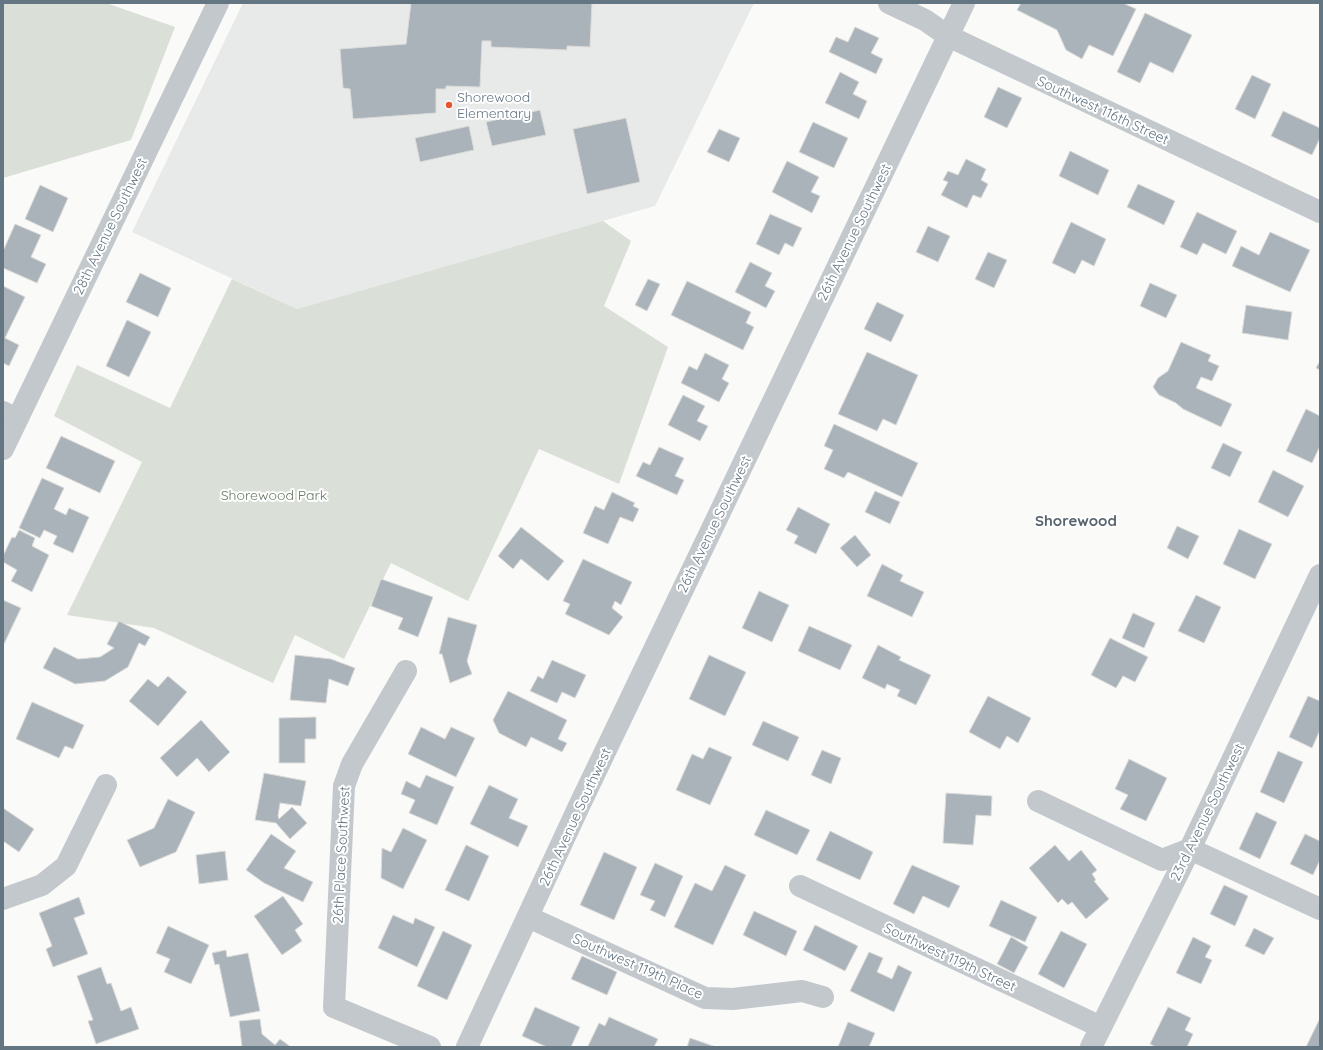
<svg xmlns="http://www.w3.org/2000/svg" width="1323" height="1050" font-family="Quicksand,sans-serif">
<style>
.built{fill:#e8e9e9}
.green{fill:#dadfd7}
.building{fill:#aab3b9;stroke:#dcdcda}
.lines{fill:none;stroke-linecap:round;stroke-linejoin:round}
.minor{stroke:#c3c8cc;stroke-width:22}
.tertiary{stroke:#c3c8cc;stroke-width:22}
.poi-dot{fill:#e4572e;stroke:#fff;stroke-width:1.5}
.labels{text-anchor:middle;stroke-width:4;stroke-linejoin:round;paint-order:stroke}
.poi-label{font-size:14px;fill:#657683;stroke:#fff;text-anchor:start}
.street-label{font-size:14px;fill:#657683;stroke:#fff}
.park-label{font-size:14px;fill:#687a64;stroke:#fff}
.neighbourhood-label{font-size:15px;font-weight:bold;fill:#57646e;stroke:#fff}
</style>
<rect width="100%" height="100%" fill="#fafaf8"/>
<path class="built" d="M243,3H754L655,206L297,309L132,232Z"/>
<g class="green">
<path d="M3,3H106L175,27L131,140L3,178Z"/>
<path d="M603,221L631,241L604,306L668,347L619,484L539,449L468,601L391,563L344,659L295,635L273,683L154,628L67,615L142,462L54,416L77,365L170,408L232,279L297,309Z"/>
</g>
<g class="building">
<path d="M411,3H592L590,47L567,46V50L491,47V41H482L480,87L446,86V89H436V113L353,119L350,89L343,88L340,49L406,44Z"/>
<path d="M1021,3H1123L1136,9L1113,56L1089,45L1082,59L1066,50L1057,30L1017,10Z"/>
<path d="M1145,13L1192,35L1173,73L1150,62L1140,83L1117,72Z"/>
<path d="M855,27L879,38L871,53L883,59L876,74L829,52L836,37L848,42Z"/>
<path d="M840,72L859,82L853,94L867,101L859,119L825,103Z"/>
<path d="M1252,75L1271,84L1255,119L1235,109Z"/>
<path d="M998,87L1022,98L1007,128L984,117Z"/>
<path d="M540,110L546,135L492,146L486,122Z"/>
<path d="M1283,111L1320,128V138L1312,155L1271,136Z"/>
<path d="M626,118L640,182L587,194L573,129Z"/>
<path d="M813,122L848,138L834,168L799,152Z"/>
<path d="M469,126L474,150L420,162L415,138Z"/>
<path d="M719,129L740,138L729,162L707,152Z"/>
<path d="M1070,151L1109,170L1098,195L1059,176Z"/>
<path d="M966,159L986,169L981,180L988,184L981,198L973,195L967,208L941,195L948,182L943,180L948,171L958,175Z"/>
<path d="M787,161L819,177L811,192L820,196L812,213L772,192Z"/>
<path d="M1138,184L1175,201L1164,225L1127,207Z"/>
<path d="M40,185L68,198L53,232L25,219Z"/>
<path d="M1197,212L1237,231L1226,254L1203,243L1197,255L1180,247Z"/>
<path d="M770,214L802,228L793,247L785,243L779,255L756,244Z"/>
<path d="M1071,222L1106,239L1094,266L1082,260L1075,274L1052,263Z"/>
<path d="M15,224L41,235L31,257L46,264L37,283L3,268V248L4,249Z"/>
<path d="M928,226L950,236L938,262L916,252Z"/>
<path d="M1270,232L1310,250L1290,292L1232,266L1241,246L1259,255Z"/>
<path d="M988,252L1007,260L994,288L975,279Z"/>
<path d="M750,262L772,273L765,286L775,291L766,308L735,292Z"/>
<path d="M140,273L171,288L158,317L126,302Z"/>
<path d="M648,279L660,284L647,311L635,305Z"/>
<path d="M687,281L751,312L746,323L754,327L743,350L671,315Z"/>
<path d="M1150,283L1177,295L1166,318L1140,306Z"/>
<path d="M3,286L25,297L5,338L19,345L9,366L3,363Z"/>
<path d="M877,302L904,315L891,342L864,329Z"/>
<path d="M1246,305L1292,312L1288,340L1242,333Z"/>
<path d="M127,320L151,332L129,377L106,366Z"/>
<path d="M1181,342L1211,355L1208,361L1219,366L1212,381L1201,377L1196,388L1232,404L1221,427L1183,409L1176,403L1159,395L1153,387L1158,378L1168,371Z"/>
<path d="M867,352L918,375L896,425L883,419L877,431L838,414Z"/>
<path d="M705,353L729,365L722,379L729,383L719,402L681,383L689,366L697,370Z"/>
<path d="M1320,361V370L1316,368Z"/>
<path d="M683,395L705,406L697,421L708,426L700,441L668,425Z"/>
<path d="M1306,409L1320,416V446L1312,463L1286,451Z"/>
<path d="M834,424L918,463L902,497L848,472L844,478L824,469L833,450L824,446Z"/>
<path d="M61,436L115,461L100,493L46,468Z"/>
<path d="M1223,443L1242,452L1230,477L1211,468Z"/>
<path d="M659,447L684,458L675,476L684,480L677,495L636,476L643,462L650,465Z"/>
<path d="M1273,470L1304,486L1288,517L1258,502Z"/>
<path d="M42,478L64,488L54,509L66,515L69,508L89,517L73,553L53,544L57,536L44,530L40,538L19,528Z"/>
<path d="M875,491L900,502L890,524L865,512Z"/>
<path d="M612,492L635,503L633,506L639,509L633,522L620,517L608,544L583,533L595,506L604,510Z"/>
<path d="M798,507L830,524L816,554L794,543L798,536L786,530Z"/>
<path d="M1177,526L1199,536L1188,559L1167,548Z"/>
<path d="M521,527L564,561L548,581L521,559L513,569L498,556Z"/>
<path d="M1239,529L1272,544L1255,579L1223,564Z"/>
<path d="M19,530L35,538L32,546L49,555L32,592L11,581L17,570L3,562V556L12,537L15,538Z"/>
<path d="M855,535L871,555L857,567L840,548Z"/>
<path d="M583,559L632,582L621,605L615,601L612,608L623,617L609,635L565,614L570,604L563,601Z"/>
<path d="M882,564L903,575L900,581L924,592L912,617L867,596Z"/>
<path d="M381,579L433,597L418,637L398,629L403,618L371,606Z"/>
<path d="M759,591L789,605L772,642L742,628Z"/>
<path d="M1196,595L1221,607L1204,643L1178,631Z"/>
<path d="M3,600L21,608L3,646Z"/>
<path d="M1133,613L1155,623L1144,648L1122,638Z"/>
<path d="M448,617L477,625L467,661L472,674L450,683L442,654H439Z"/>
<path d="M119,621L150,637L145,646L139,643L128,667L105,681L75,684L43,668L54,647L78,659L100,657L114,648L107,644Z"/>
<path d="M809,626L852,645L840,670L798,651Z"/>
<path d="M1110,638L1148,657L1135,682L1123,676L1116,688L1091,675Z"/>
<path d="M878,645L901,657L899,660L931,675L916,705L897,696L900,690L887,684L885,689L862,678Z"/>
<path d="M295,655L331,659L355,668L348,686L329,679L326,703L290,700Z"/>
<path d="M709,655L746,672L725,716L689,699Z"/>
<path d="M552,660L586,675L575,698L562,692L557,703L530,691L538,676L543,679Z"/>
<path d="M168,676L187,692L158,726L129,701L148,679L158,687Z"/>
<path d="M508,691L567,720L558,739L567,743L562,752L531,737L526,747L499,733L493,720Z"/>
<path d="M988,696L1031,718L1018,743L1007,736L1000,749L969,732Z"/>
<path d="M1308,696L1320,701V730L1312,748L1289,737Z"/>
<path d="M32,702L84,725L73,749L65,746L59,758L16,739Z"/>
<path d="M316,717V739H305V763H279V718Z"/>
<path d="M201,720L230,752L209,772L197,758L177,777L160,758Z"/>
<path d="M763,721L799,737L788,761L752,745Z"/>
<path d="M421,727L445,739L451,727L475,738L456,777L408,754Z"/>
<path d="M709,747L732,757L710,805L676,790L692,754L703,759Z"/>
<path d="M822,750L841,758L831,784L811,775Z"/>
<path d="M1278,751L1303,762L1284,803L1260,792Z"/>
<path d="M1129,759L1167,778L1146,821L1120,809L1128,795L1115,789Z"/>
<path d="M264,773L306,781L301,806L280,803L278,816L279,819L292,807L307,823L290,839L276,823L255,820Z"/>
<path d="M426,775L454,787L437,825L409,813L415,800L401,794L406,781L420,788Z"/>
<path d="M489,785L518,799L509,818L528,826L518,847L470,824Z"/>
<path d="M946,793L992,796L991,816L976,815L973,845L943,843Z"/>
<path d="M168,799L195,812L176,852L140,867L127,840L154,828Z"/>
<path d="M3,808L34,829L19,852L3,841Z"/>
<path d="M766,810L810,830L797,855L754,835Z"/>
<path d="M1256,812L1277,822L1260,859L1239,849Z"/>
<path d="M403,828L427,840L403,889L381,878L382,848L391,852Z"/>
<path d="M830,831L873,852L860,880L816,860Z"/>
<path d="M271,834L296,851L284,868L313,882L303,902L264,883L246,870Z"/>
<path d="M1305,834L1320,841V860L1313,875L1290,864Z"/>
<path d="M466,845L489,856L469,901L445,890Z"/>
<path d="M1055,845L1069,861L1081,850L1097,870L1092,874L1096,880L1094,881L1109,899L1086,919L1072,902L1068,905L1062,899L1058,903L1029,868Z"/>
<path d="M225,851L228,880L199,884L196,855Z"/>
<path d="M604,852L637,867L614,920L580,905Z"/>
<path d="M655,863L683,876L665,917L650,910L655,901L640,895Z"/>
<path d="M725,865L746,875L713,945L674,927L695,883L712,891Z"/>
<path d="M912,865L960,886L949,908L923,896L914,914L893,904Z"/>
<path d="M1224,885L1248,896L1235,926L1210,914Z"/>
<path d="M283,896L303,924L295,930L302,941L282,955L254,916Z"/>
<path d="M79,897L85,914L74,918L88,954L53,967L46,949L52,946L39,913Z"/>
<path d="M1001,900L1037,917L1025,942L989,926Z"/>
<path d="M754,911L797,931L786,956L743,935Z"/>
<path d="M393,915L413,924L415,918L435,927L417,967L378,948Z"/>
<path d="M815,925L858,946L845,971L803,950Z"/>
<path d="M168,926L209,945L191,984L164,972L170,959L156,953Z"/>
<path d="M1254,928L1274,938L1264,955L1245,946Z"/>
<path d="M443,931L472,945L447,1000L417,986Z"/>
<path d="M1061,931L1087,944L1064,988L1038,974Z"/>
<path d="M1011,937L1028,947L1014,973L997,964Z"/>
<path d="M1193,937L1211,946L1205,957L1212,960L1201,984L1176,973Z"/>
<path d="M226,950L227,957L248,953L260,1011L230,1017L219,964L215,965L212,953Z"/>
<path d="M869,952L883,958L877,972L892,979L898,965L912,972L894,1012L850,991Z"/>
<path d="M582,956L617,972L607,995L571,979Z"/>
<path d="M101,967L107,984L111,983L121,1011L131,1007L139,1029L96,1044L88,1021L93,1020L77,976Z"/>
<path d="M535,1007L580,1027L571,1047H547L522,1036Z"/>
<path d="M1168,1007L1191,1018L1185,1030L1193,1034L1187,1047H1156L1150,1044Z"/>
<path d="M609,1017L658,1039L654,1047H590L588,1046L599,1023L605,1026Z"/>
<path d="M1320,1018V1047H1306Z"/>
<path d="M260,1019L262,1034L275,1045L280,1039L291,1047H242L239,1021Z"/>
<path d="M848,1022L875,1033L869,1047H838Z"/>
<path d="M690,1038L716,1047H687Z"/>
</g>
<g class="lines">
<g class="minor">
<path d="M3,412L17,419"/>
<path d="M406,671L352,764L344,786L334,1007L430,1047"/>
<path d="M1038,801L1162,860L1190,849L1320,909"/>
<path d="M800,886L1101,1027"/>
<path d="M3,899L42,885L66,866L106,785"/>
<path d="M528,917L705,998L733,999L802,991L823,997"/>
<path d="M1091,1047L1190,849L1320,575"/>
</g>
<g class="tertiary">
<path d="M889,3L925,20L948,36L1320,212"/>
<path d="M3,449L218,3"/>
<path d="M467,1047L580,804L964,3"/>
</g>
</g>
<circle class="poi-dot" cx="449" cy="105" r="4"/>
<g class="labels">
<g class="poi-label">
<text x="457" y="102">Shorewood<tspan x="457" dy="16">Elementary</tspan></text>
</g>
<g class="street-label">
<text transform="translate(1103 110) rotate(25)" y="5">Southwest 116th Street</text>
<text transform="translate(110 226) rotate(-64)" y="5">28th Avenue Southwest</text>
<text transform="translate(854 232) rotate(-64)" y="5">26th Avenue Southwest</text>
<text transform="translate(714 524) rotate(-64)" y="5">26th Avenue Southwest</text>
<text transform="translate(1207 812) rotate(-64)" y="5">23rd Avenue Southwest</text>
<text transform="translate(575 817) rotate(-65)" y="5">26th Avenue Southwest</text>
<text transform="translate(341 855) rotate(-87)" y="5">26th Place Southwest</text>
<text transform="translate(950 957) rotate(25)" y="5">Southwest 119th Street</text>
<text transform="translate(638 966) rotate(24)" y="5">Southwest 119th Place</text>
</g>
<g class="park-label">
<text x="274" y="500">Shorewood Park</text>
</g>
<g class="neighbourhood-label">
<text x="1076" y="526">Shorewood</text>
</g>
</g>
<rect width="1323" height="1050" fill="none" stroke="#657683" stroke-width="8"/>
</svg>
